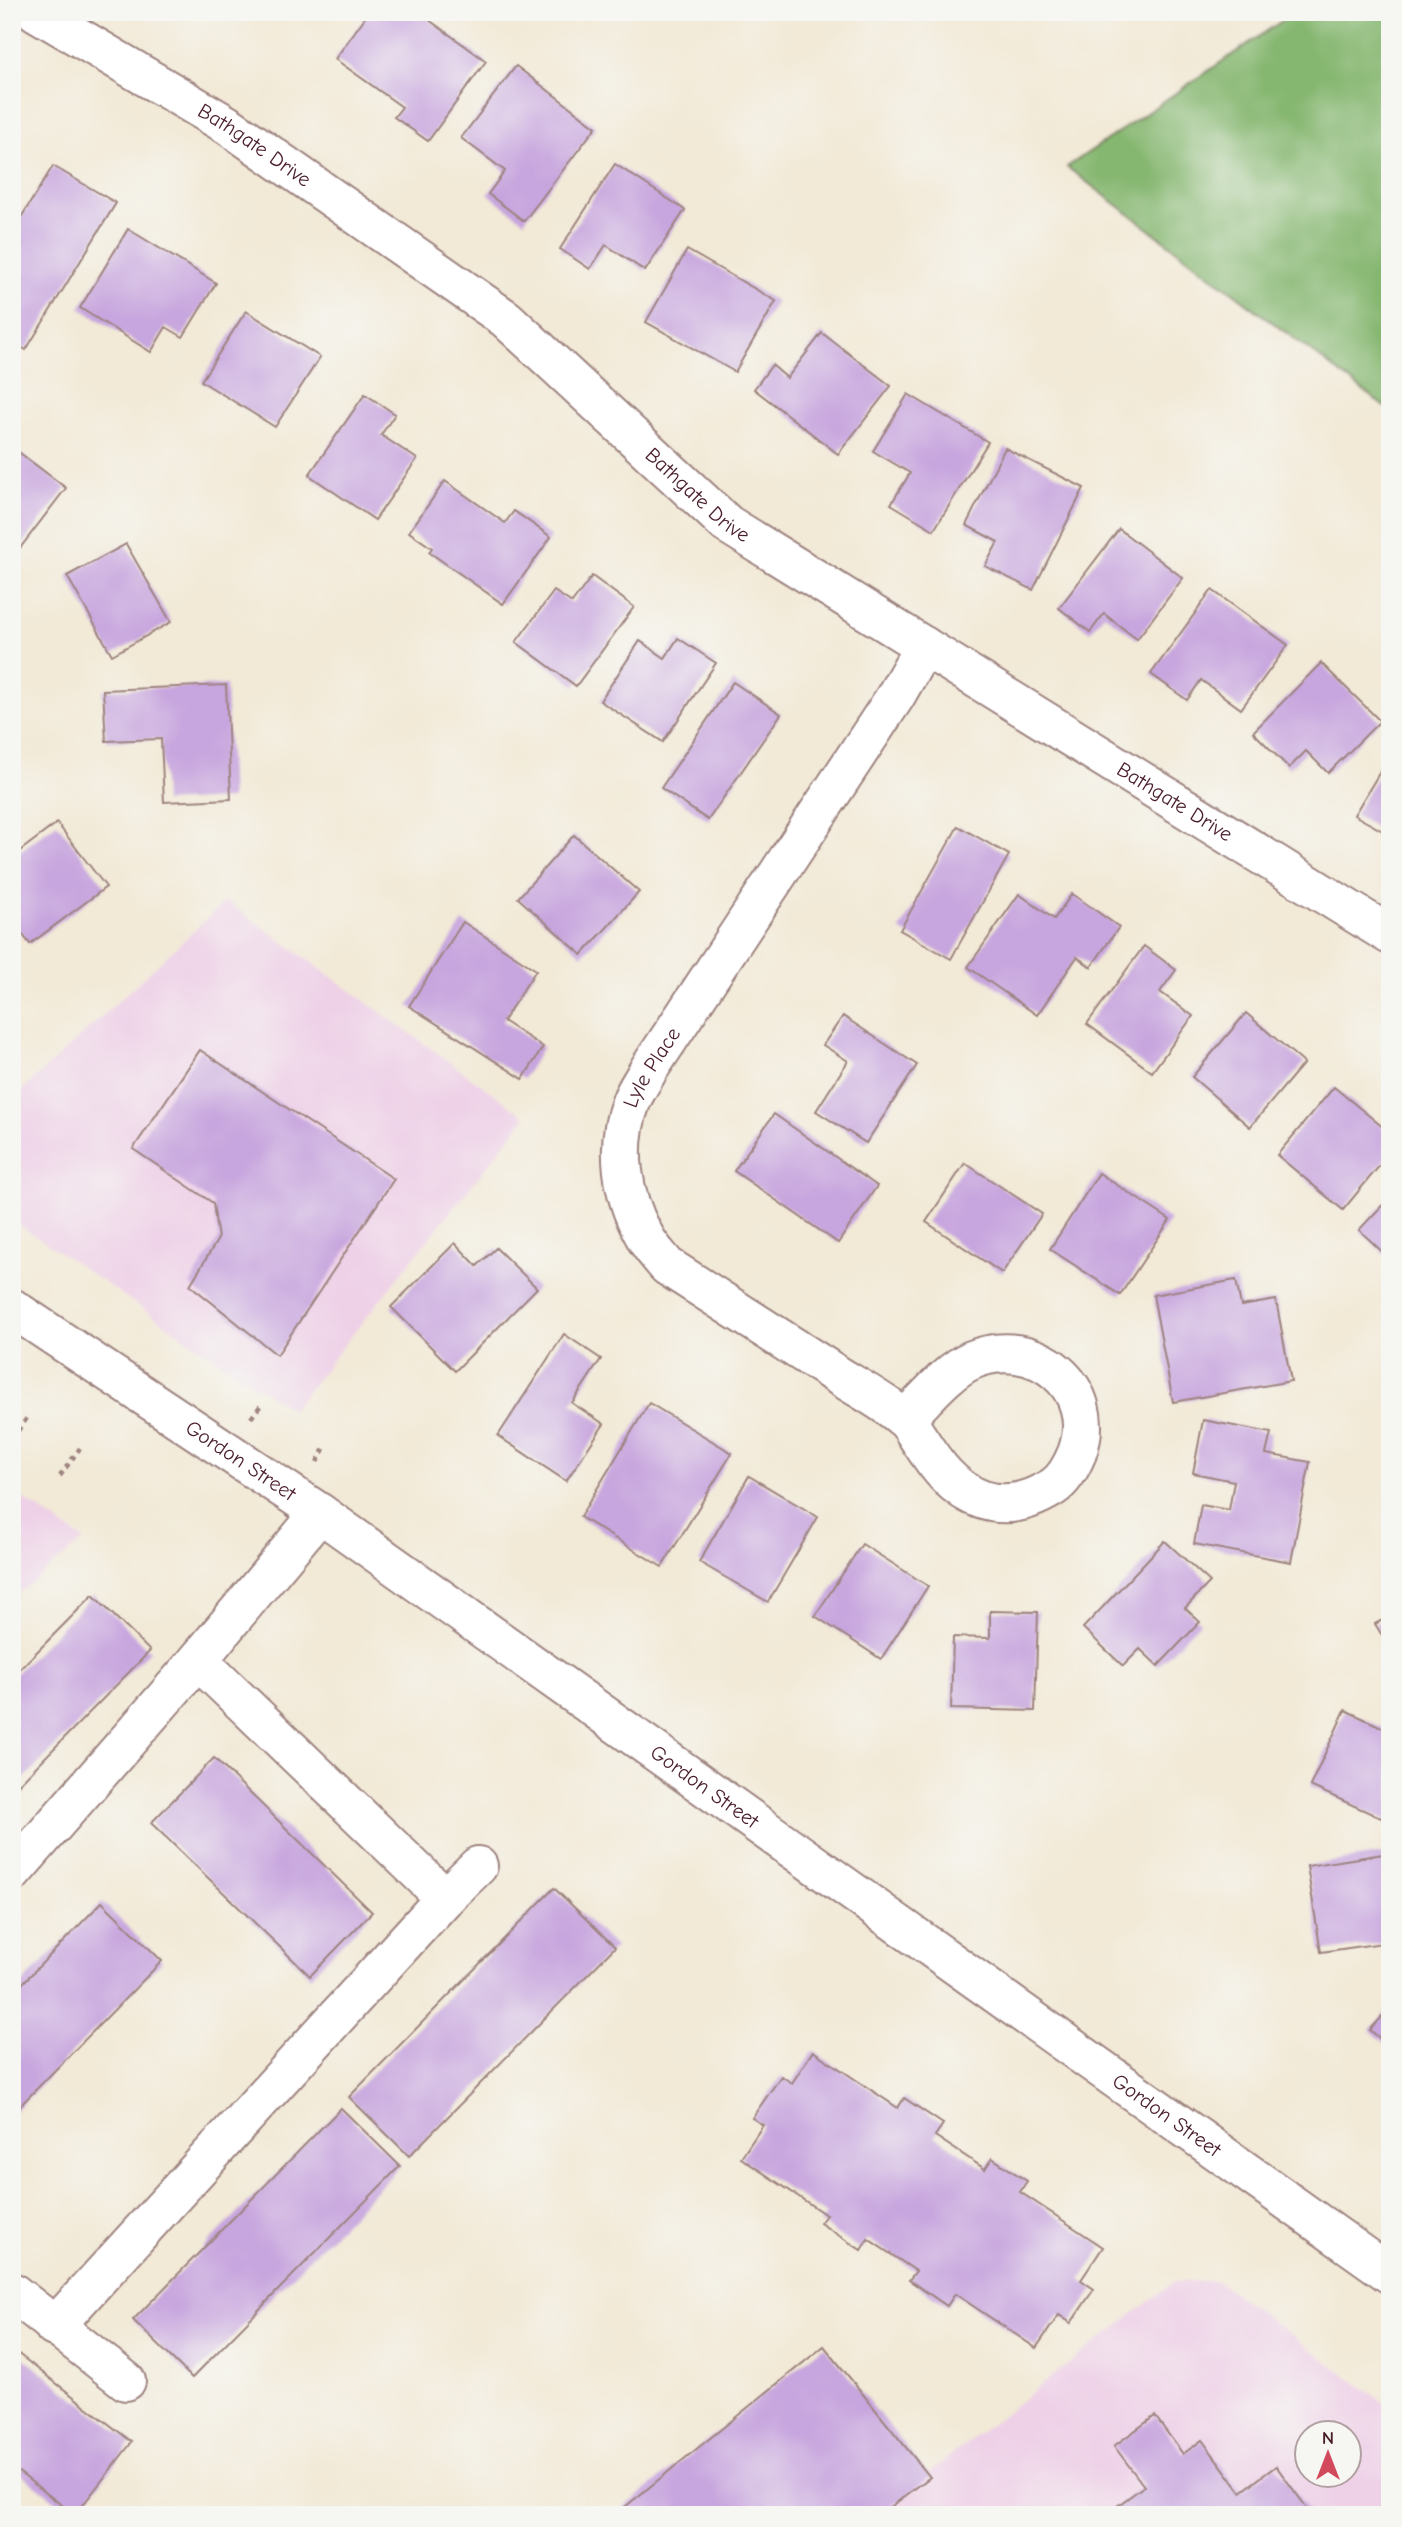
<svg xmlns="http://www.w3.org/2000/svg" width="1402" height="2527" font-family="'Comic Neue',sans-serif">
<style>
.built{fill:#eed0e7;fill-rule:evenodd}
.forest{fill:#86b771;stroke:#686b4e;stroke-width:2}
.building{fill:#c7a5de}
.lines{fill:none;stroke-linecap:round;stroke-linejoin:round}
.minor-casing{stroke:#9e8480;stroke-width:42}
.major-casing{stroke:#9e8480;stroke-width:42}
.path{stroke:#9e8480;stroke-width:4.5;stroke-dasharray:5 5;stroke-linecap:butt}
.minor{stroke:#fff;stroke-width:38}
.major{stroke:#fff;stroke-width:38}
.labels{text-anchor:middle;stroke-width:6;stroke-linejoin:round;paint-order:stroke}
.street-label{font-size:21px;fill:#4a1f2b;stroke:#f6f6f2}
</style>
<rect width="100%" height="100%" fill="#f6f6f2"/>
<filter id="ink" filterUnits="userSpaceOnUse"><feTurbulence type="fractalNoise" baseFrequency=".0143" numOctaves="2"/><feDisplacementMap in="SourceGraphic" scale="14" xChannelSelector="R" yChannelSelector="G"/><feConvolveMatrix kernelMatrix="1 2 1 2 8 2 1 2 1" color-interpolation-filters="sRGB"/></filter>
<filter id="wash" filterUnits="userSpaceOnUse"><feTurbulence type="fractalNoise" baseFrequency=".00686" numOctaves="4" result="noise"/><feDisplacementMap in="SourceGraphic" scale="28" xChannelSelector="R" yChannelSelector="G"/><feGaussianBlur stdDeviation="1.57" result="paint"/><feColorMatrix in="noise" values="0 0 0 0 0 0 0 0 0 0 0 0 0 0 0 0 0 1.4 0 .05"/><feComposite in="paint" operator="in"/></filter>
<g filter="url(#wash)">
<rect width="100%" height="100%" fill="#f2e9d6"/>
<g class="built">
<path d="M226,901L526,1117L292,1410L12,1220V1100Z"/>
<path d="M12,1491L84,1540L12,1599Z"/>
<path d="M1217,2281L1390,2407V2515H874L1174,2282ZM1308,2432H1350V2474H1308Z"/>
</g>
<path class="forest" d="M1295,12H1390V411L1067,167Z"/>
<g id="blocks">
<g class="building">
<path d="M369,12H418L486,61L428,141L394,117L402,107L335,59Z"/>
<path d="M516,66L596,127L524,221L488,194L505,171L461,138Z"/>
<path d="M615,164L685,210L645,271L606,245L590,269L560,249Z"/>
<path d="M53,166L116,203L26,350L12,342V232Z"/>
<path d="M128,229L216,283L183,337L166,327L151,352L80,308Z"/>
<path d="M687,250L776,301L735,372L646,322Z"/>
<path d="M246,311L320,357L275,427L201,381Z"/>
<path d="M822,333L891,386L838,454L754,389L772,365L787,378Z"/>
<path d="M365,394L395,414L381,435L417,459L375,520L309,475Z"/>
<path d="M908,394L988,442L934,530L891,504L910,473L873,451Z"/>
<path d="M12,447L66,488L14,556L12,555Z"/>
<path d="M1005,448L1084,488L1033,590L985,566L998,542L966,525Z"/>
<path d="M445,481L505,523L514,511L551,537L503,604L429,552L432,548L409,532Z"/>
<path d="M1119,529L1183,578L1137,639L1104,614L1090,632L1059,608Z"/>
<path d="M126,544L171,622L112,655L67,576Z"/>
<path d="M592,576L634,607L576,686L516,642L554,591L572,603Z"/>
<path d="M1212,590L1288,645L1241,709L1201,680L1187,700L1151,674Z"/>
<path d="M678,638L716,663L663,742L600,701L640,641L665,658Z"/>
<path d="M1321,663L1380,721L1328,773L1306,751L1289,768L1253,732Z"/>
<path d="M733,682L781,714L708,820L661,788Z"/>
<path d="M226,685L231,799L164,802L161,739L106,741L103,690Z"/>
<path d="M1390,755V835L1354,815Z"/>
<path d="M57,823L106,887L30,944L12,921V857Z"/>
<path d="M958,826L1009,855L951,959L900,930Z"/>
<path d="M574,835L639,892L582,955L518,898Z"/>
<path d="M1019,894L1054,919L1072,894L1119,927L1091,967L1077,957L1037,1015L968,967Z"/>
<path d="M463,922L536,970L503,1021L543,1047L523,1079L409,1006Z"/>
<path d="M1144,946L1176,970L1160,992L1193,1016L1152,1072L1087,1024Z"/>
<path d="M1246,1013L1304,1063L1250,1127L1192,1077Z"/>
<path d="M843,1016L917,1065L866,1143L816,1111L848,1061L823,1045Z"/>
<path d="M200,1050L394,1179L277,1355L190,1285L218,1239L213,1203L133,1149Z"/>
<path d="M1334,1087L1390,1133V1153L1343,1210L1277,1155Z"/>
<path d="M774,1114L877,1186L838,1243L734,1171Z"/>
<path d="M965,1163L1042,1214L1002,1273L926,1222Z"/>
<path d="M1099,1173L1170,1220L1120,1295L1050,1249Z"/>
<path d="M1390,1197V1259L1359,1230Z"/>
<path d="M455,1243L477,1266L496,1248L537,1288L455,1371L391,1307Z"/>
<path d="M1236,1280L1241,1306L1276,1300L1291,1381L1173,1402L1153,1295Z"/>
<path d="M564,1334L601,1359L572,1403L604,1424L566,1481L498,1436Z"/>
<path d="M649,1403L732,1453L662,1567L580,1517Z"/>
<path d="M1203,1420L1271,1433L1266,1454L1310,1462L1291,1562L1194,1544L1201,1505L1229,1510L1234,1481L1193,1473Z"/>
<path d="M749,1476L818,1517L768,1602L699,1562Z"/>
<path d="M1165,1541L1210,1582L1185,1608L1200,1622L1158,1666L1140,1649L1123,1666L1083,1628Z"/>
<path d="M862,1544L928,1586L881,1659L815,1616Z"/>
<path d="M93,1595L150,1651L12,1791V1677Z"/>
<path d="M990,1611L1038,1612L1035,1711L951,1709L953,1637L990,1638Z"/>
<path d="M1390,1616V1648L1375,1624Z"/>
<path d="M1345,1710L1390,1731V1822L1310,1786Z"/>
<path d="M214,1758L372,1912L310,1976L151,1823Z"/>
<path d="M1390,1853V1942L1321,1952L1307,1866Z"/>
<path d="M554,1888L615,1947L409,2156L349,2097Z"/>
<path d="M102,1902L162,1961L12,2114V1994Z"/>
<path d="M1390,2008V2047L1370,2030Z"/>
<path d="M813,2051L898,2108L904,2098L943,2124L935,2136L985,2169L992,2158L1027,2181L1020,2192L1103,2247L1081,2280L1094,2289L1071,2323L1059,2315L1036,2348L955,2294L947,2306L909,2280L916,2271L868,2239L861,2250L820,2223L826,2215L741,2158L763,2125L752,2118L781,2076L792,2083Z"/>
<path d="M341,2108L400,2166L192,2378L133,2320Z"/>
<path d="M824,2346L930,2477L880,2515H615Z"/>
<path d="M12,2349L132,2442L75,2515L12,2467Z"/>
<path d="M1155,2416L1183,2454L1202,2440L1241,2492L1276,2466L1312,2515H1105L1144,2486L1114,2446Z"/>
</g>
</g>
</g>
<g filter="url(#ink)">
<use href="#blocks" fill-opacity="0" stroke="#9e8480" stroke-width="2"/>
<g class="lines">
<defs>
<g id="minor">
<path id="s1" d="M36,12L229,126L506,319L727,524L1390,935"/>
<path id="s2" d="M905,1419C925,1400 947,1371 972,1360C1034,1334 1101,1387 1077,1453C1072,1465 1064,1480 1053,1487C1031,1501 1008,1508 983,1500C953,1490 935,1464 919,1439C914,1432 910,1423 903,1418C881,1399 852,1385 828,1369C774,1335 721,1300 667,1266C659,1256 649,1246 644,1235C622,1196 614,1146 631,1102C635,1091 643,1080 649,1069L895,697L924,646"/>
<path d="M198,1660L445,1898"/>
<path d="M12,1873L198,1660L320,1513"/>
<path d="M12,2292L126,2381"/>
<path d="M54,2327L445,1898L478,1866"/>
</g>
<g id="major">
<path id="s3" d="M12,1308L320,1513L1390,2274"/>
</g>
</defs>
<use href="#minor" class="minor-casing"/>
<use href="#major" class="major-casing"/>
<g class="path">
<path d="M251,1418L261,1405"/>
<path d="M12,1439L29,1415"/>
<path d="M317,1462L325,1447"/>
<path d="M60,1476L80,1448"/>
</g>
<use href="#minor" class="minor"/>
<use href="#major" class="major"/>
</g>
</g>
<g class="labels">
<g class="street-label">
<text dy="7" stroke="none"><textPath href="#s1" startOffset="256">Bathgate Drive</textPath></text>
<text dy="7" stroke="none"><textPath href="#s1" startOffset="822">Bathgate Drive</textPath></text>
<text dy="7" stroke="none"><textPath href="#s1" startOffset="1390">Bathgate Drive</textPath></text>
<text dy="7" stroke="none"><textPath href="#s2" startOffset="999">Lyle Place</textPath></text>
<text dy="7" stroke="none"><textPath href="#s3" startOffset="275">Gordon Street</textPath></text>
<text dy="7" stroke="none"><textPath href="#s3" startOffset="842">Gordon Street</textPath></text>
<text dy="7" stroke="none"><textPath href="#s3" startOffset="1409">Gordon Street</textPath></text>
</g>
</g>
<rect width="1402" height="2527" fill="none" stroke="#f6f6f2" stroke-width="42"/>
<g transform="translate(1328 2454)"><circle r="33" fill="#f6f6f2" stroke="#b1a0a2" stroke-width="2"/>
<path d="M0-5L12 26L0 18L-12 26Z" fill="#d1495b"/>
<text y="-10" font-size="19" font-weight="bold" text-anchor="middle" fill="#4a1f2b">N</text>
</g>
</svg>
